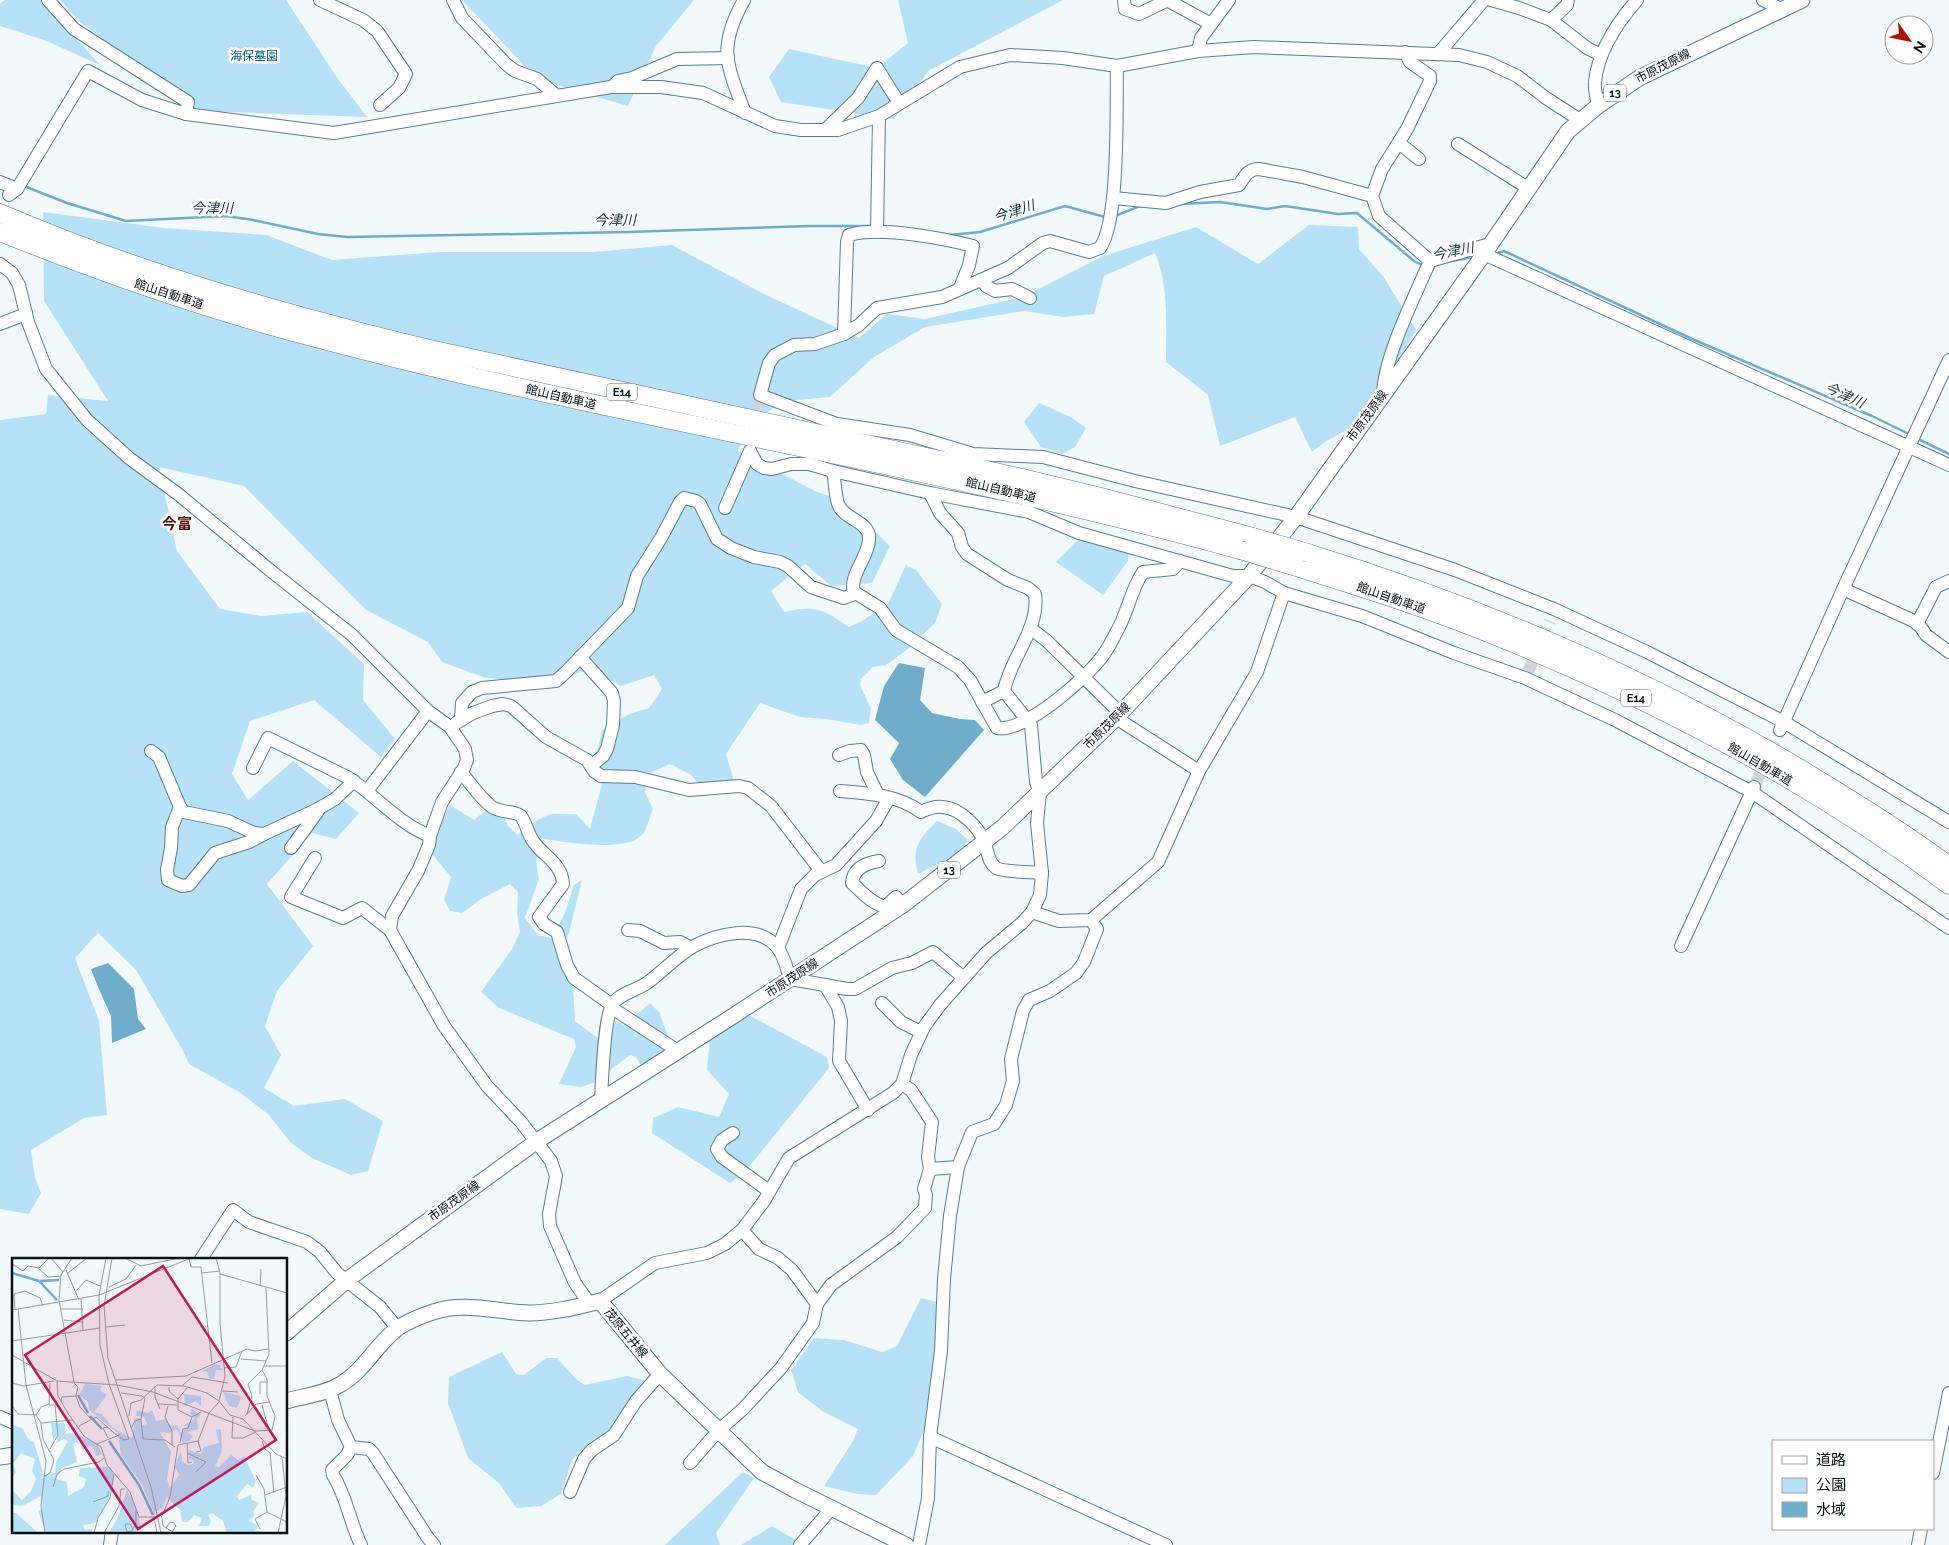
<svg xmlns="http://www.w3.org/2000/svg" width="1949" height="1545" font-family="Raleway,'Noto Sans JP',sans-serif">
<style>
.green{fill:#b6e1f7}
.water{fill:#6fadcb}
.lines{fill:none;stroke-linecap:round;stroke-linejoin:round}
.stream{stroke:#6fadcb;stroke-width:2.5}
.minor-tunnel{stroke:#cfd6da;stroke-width:12;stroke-dasharray:12 6;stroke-linecap:butt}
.minor-casing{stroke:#5c7c8c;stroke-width:14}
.major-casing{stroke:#5c7c8c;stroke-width:17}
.highway-casing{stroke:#5c7c8c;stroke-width:19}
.minor{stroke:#fff;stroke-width:12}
.major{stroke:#fff;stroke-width:15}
.highway{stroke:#fff;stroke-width:18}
.highway-bridge-casing{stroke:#5c7c8c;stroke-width:19;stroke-linecap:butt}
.highway-bridge{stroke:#fff;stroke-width:18}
.labels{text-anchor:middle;stroke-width:5;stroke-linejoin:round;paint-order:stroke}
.shield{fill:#fff;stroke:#51595d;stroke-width:1}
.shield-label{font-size:11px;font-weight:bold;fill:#061218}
.park-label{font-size:12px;fill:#045a78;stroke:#fff}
.street-label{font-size:12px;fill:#061218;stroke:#fff}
.water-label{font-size:14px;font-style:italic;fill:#13313f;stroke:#fff}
.quarter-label{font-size:15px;font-weight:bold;fill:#500d05;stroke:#fff}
.inset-river{fill:none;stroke:#6fadcb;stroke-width:2.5}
.inset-road{fill:none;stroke:#949da1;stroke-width:1}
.view{fill:#c2185b;fill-opacity:0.15;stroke:#c2185b;stroke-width:2.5}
.inset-edge{fill:none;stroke:#061218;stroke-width:2.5}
</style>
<rect width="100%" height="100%" fill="#f2f9fc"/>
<g class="green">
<path d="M5,0H41L100,65L44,40L0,26V3Z"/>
<path d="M60,0H286L338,79L367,117L196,111L79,21Z"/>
<path d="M462,0H694L656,46L628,106L537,79Z"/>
<path d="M898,0H1063L928,71L894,119L781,102L769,77L789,49L877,68L908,43Z"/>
<path d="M43,212L164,228L266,235L332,260L439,252H594L672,245L764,294L859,338L887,314L925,319L1023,297L1103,256L1196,227L1258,264L1309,225L1358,227L1359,249L1383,276L1416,330L1361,423L1326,441L1312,452L1295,417L1220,446L1208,395L1166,362C1166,326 1169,286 1155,253L1104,276L1094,314L1064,317L1024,311L925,327L874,357L830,397L785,401L747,425L738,451L817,492L843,500L890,546L872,583L831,586L805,564L771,591L784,612C816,605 823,609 849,627L862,621L888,604L906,565L916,570L942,604L935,623L908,649L886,665L873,667L861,679L860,685L871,709L869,723L861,725L826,719L800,717L760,703L726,754L734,781L698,783L690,774L670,764L648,774L645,792L653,809C650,816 647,829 642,835C626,853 562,842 540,838L536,862L539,879L525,918L538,935L552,938L565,913L574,885L582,880L569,933L559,956L573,983L575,1021L599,1039L615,1021L624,1025L650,1003L659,1012L670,1042L664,1053L643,1069L636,1057L630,1055L593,1083L581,1087L559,1084L576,1047L574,1039L499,1008L481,992L512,949L520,932L517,914L518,892L510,884L481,899L462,913L450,911L444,900L451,877L432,854L434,837L450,805L474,820L486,810L504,817L508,826L518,835C528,827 539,817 552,814C560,813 568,815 576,814L590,829L602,784L591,759L598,750L602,730L629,714L649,708L662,689L654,675L621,686L590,669L556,681H530L486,678L442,662L428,642L366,610L244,486L159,467L177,551L220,609L261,616L307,612L364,664L363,700L395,739L381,757L314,700L250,721L232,774L248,800L293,761L359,813L336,839L312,833L267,884L313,946L277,991L265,1026L281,1055L264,1088L294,1106L345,1099L383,1121L368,1171L351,1175L312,1158L291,1143L268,1114L239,1092L189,1064L182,1049L136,970L98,933L75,958L99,1021L107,1115L84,1118L31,1150L35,1178L41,1193L29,1214L0,1209V420L46,414L48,395L108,401L44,301Z"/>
<path d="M1039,403L1071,417L1086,428L1075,447L1062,454L1041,447L1024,422Z"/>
<path d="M1087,530L1128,549V561L1103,595L1056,562Z"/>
<path d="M937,821L956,829L968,840L960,853L918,874C911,848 919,839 937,821Z"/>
<path d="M734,1007L827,1057L829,1068L744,1173L730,1183L652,1133L653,1118L678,1107L719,1117L729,1094L707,1070L710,1037Z"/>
<path d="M921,1298L941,1303L930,1416L913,1456L876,1495L857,1494L824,1486L853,1441L858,1429L822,1411L798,1392L791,1370L814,1338L844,1340L882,1352L897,1346Z"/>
<path d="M502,1352L516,1374L524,1375L546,1358H557L577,1380L585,1385L627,1376L648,1381L608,1435L581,1450L572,1460L561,1494L541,1506L516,1508L499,1483L468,1458L448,1403L449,1377Z"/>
<path d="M743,1472L754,1478L716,1533L720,1545H665Z"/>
<path d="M772,1526L797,1541L793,1545H741Z"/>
</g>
<g class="water">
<path d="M899,663L925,668L920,700L932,713L960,719L975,720L984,730L925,797L903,780L890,759L899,743L875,720L884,686Z"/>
<path d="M108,963L134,989L138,1019L146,1029L112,1043L111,1016L98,987L91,969Z"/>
</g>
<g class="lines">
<g class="stream">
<path d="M24,186L67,203L126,221L226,216L253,220L318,234L347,237L628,232L810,226H872"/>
<path d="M1180,204L1220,202L1267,209L1285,206L1338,214L1357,213L1414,261L1424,266"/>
<path d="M1115,216L1140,206"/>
<path d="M949,235L980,232L1065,206L1105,217"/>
<path d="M1494,254L1504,251L1690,338L1872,416L1911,435"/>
<path d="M1447,262L1473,257"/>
<path d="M1918,439L1949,454"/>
</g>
<g class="minor-tunnel">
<path d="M754,427L760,395"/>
<path d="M1528,672L1550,621"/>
<path d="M1755,785L1780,730"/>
</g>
<defs>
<g id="minor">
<path d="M48,0L74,29L188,102L186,114"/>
<path d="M320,0L363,20L377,31L406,74L399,88L380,105"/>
<path d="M453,0L462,18L506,64L515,71L537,79L557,96"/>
<path d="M744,0C717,48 727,65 745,113"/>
<path d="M1124,0L1125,9L1139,14L1168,0"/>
<path d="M1167,0L1211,24"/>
<path d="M1491,0L1519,8L1551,20L1587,48L1601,55"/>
<path d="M1763,0L1781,9"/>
<path d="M1551,20L1567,5L1568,0"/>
<path d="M1198,51L1201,38L1229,0"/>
<path d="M1405,52L1410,62L1430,76V81L1407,129L1382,169L1372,196L1379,216L1430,261L1490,244"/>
<path d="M1438,54L1484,0"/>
<path d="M1117,66C1116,104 1120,220 1100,248L1089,252L1050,241L1043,243L1008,268L942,297L877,308L859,325L844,334L815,344L794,345L775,355L769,363L760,395L837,424L910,435L973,454L1043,457L1135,481L1296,517L1455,570L1554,609L1647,652L1784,722L1949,822"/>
<path d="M615,84L618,81L632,78L677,59L728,58"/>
<path d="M1598,106C1597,98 1594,90 1595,82C1598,51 1617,23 1637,0"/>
<path d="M825,130L858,98L877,68L899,103"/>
<path d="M1399,143L1419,159"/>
<path d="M1458,144L1528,188"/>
<path d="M0,182L17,189"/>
<path d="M9,195L17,189L88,71L142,100L186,114L334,133L611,87H661L703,93L775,126L801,130H838L879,116L960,67L1010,55L1063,58L1117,66L1198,51L1254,47L1459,55L1487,62L1517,76L1546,98L1580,120"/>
<path d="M1113,198L1166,203L1200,192L1239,185C1245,176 1248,169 1259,169L1303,177L1372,196"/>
<path d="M877,232L879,116"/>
<path d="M1484,254L1949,465"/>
<path d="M0,264L12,273L19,285L28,322L46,369L87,420L129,458L178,494L271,571L352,635L428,711L450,727L465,749L467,760L464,768L442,802L430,836L429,845L418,871L392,916L390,930L444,1026L487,1086L521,1122L551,1161L556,1176L549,1214L550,1226L575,1283L589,1303"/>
<path d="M982,280L986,286L995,291L1012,289L1030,298"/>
<path d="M0,324L26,314"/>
<path d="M844,334L847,242L849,235C878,226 942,238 973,246L969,265L960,288"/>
<path d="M1383,394C1384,357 1415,296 1430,261"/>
<path d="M750,451L757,464L764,468L772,469L791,464H809L833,471L930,493L1029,512L1079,533L1233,576H1249L1265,582L1284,593L1362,616L1454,653L1525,678L1615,720L1752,792L1949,928"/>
<path d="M833,471C835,480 835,499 839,506C845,519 867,521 869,536C871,554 848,576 854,592L880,608L896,630L958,667L970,680L997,728C1025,733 1089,676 1104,654C1109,647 1113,639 1117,631C1128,612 1131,589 1143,572L1173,569L1180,561"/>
<path d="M725,508L750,451"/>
<path d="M1843,589L1914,621L1920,626L1926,635L1949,652"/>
<path d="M1917,624L1936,587L1949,581"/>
<path d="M1030,628L1047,641L1121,714"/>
<path d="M580,657L612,693L614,701L613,725L607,749L603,756L591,766"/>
<path d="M982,702L1004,691"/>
<path d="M1116,718L1199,771"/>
<path d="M461,719L462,703L472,692L482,688L556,681L566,672L628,608L637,576L661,538L680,502L684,498L696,501L700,504L717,539L731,548L754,557L780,562L788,566L811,587L844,598L852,595L854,592"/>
<path d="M456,723L473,713L492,706L503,704L511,706L546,737L587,760L594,771L601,776L635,777L689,790L739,786L748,788L771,806L821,871"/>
<path d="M1780,730L1844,587L1949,360"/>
<path d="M151,751L159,757L180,807L172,827L171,848L167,870L168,880L182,886L189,885L215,853L249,842L264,834L316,810L335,799L354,781"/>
<path d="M839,755L850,751L861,750L864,755L867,772L878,795"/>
<path d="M253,768L268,738L349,778C376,796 399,824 430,836"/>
<path d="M461,772C471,784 480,798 492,807C501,813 516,811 521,816C526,823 528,834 533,841C543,856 562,863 563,884L539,917L544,924L557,932L567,965L574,978L612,1005"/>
<path d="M367,791L428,711"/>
<path d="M840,791C866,793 899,795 921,812C927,809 935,806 943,807C960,808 980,828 985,844C988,852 988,862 996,868C1003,872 1031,872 1042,873"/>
<path d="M180,807L184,812L228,821L254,833L264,834"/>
<path d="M291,848L318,811"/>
<path d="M315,858L291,897L343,918L362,908L390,930"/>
<path d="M879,861C866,863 853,868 852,883C862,892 871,903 885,907L896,897L903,905"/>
<path d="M1032,912L1059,921L1091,920L1158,862L1199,771L1257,672L1284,593"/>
<path d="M628,930L640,931L664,943L680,942L691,948"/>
<path d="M1681,946L1754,787"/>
<path d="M778,948L801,889L815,875L836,865L876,821L889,798"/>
<path d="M825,985L847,989H855L892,968L912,963L933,952L964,978"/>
<path d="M882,1003L901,1022L921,1032"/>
<path d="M612,1008L678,1051"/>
<path d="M601,1100C602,1081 604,1019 612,1005C618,994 637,990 647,983C662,972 676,957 692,947C716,934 757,923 777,947C784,955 787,969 790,979L825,985L838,1007L841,1021L839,1061L868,1110"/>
<path d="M733,1133L722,1140L717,1149L722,1157L769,1191"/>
<path d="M930,1169L958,1167"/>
<path d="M742,1230L759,1249L778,1258L792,1270L817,1304"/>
<path d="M201,1259L233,1210L249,1222L307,1242L320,1252L337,1273L380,1307L398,1329"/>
<path d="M600,1301L655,1263L707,1253L725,1244L742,1230L764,1201L789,1158L893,1093L902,1084L911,1055L924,1027L940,1005L986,953L1022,923L1032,912L1040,895L1042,873L1037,823L1040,792L1036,782L1031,725L1004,691C1010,658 1040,629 1035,594L1028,588L1008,580L967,554L962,547L958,533L940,513L930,493"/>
<path d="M330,1390L338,1420L351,1447L347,1455L332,1470L333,1475C347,1497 350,1523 361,1545"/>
<path d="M0,1417L14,1423"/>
<path d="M930,1437L1166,1545"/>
<path d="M351,1447L369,1449L373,1453L428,1538L434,1545"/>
<path d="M690,1463L718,1431L743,1409L781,1368L813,1323L817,1304L831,1285L897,1237L925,1208L926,1195L924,1189L930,1169L928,1157L932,1122L911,1090L902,1084"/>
<path d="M1933,1473L1949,1393"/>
<path d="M570,1492L584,1459L592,1450L614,1435L636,1401L660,1374"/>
<path d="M110,1545L112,1531"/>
<path d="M800,1545L832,1508"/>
<path d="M919,1545L928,1498L930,1437L941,1351L944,1279L950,1216L958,1167L972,1132L994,1124L1006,1105L1013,1081L1011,1059L1023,1011L1029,1000L1050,991L1076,973L1084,962L1097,929L1091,920"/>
<path d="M1918,1545L1921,1529"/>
</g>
<g id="major">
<path d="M286,1333L347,1280L537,1141L730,1018L903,905L1003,827L1116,718L1249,576L1296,517L1484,254L1568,131L1598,106L1639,78L1802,0"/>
<path d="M286,1401C304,1396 325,1394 341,1384C365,1370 376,1344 398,1328C408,1321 421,1316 433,1312C464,1301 497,1312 528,1313C553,1313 576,1307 600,1301L660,1374L762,1472L795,1490L906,1545"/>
<path d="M0,1457L14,1455"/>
</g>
<g id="highway">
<path d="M0,213C139,273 287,315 434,350L1018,477L1101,497L1253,537"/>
<path d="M0,232C87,267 177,299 268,325C588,414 919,461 1240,550"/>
<path d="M1308,553C1481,606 1648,678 1804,771C1853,801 1903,831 1949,866"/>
<path d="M1296,567C1366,589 1436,611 1503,639C1660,703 1813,784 1949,885"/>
</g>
</defs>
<use href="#minor" class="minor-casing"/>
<use href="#major" class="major-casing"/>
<use href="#highway" class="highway-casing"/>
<use href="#minor" class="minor"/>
<use href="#major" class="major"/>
<use href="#highway" class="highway"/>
<defs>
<g id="highway-bridge">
<path d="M1253,537L1308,553"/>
<path d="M1240,550L1296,567"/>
</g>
</defs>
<use href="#highway-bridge" class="highway-bridge-casing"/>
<use href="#highway-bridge" class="highway-bridge"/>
</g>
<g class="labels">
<g class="shield">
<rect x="1604" y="84.5" width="22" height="17" rx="4"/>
<rect x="607" y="383.5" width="30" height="17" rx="4"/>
<rect x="1621" y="689.5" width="30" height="17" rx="4"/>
<rect x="938" y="861.5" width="22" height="17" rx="4"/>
</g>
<g class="shield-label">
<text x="1615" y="97">13</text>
<text x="622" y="396">E14</text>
<text x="1636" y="702">E14</text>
<text x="949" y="874">13</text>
</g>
<g class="park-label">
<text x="254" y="60">海保墓園</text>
</g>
<g class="street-label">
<text transform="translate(1663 66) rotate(-27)" y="4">市原茂原線</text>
<text transform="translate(169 294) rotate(18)" y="4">館山自動車道</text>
<text transform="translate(561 397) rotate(13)" y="4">館山自動車道</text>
<text transform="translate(1367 416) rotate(-54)" y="4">市原茂原線</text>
<text transform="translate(1001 490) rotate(13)" y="4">館山自動車道</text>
<text transform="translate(1391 598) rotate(19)" y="4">館山自動車道</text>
<text transform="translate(1107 726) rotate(-45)" y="4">市原茂原線</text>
<text transform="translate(1760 764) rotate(30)" y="4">館山自動車道</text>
<text transform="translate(792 978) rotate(-33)" y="4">市原茂原線</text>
<text transform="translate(454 1201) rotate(-36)" y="4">市原茂原線</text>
<text transform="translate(626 1333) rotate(50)" y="4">茂原五井線</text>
</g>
<g class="water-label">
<text x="212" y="213">今津川</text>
<text transform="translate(1014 211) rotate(-18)" y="5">今津川</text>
<text transform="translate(615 220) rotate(-1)" y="5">今津川</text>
<text transform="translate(1453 251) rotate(-11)" y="5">今津川</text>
<text transform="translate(1845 395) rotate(24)" y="5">今津川</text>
</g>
<g class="quarter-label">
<text x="177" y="529">今富</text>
</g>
</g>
<g transform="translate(12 1258)">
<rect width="275" height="275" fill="#f2f9fc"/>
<path d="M203,106L208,107L211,112H204L202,121H198L194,113L188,114ZM73,126L90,128L88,132L95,137L82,154L90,156L101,170L120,180L123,160H127L130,167L135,166L132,159L124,158L125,152L136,155L140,152L144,163L153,161L159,168L165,167L169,175L177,168H171L183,161L178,155L180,151L189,157L185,160L186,171L175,174L181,178L177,183L171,185L165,171L156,175L148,174L159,194L155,221L158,230L167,217L163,209L169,193L170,203L176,207L181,206L182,203L177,201V192L189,196L192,189L207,185L204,172L209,171L210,193L203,208L207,209L219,197L226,202L232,198L244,223L241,230L235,226L225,238L227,242L239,237L240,242L247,245L241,254L243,257L237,263L246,268L243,273L252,275H215L211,263L200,255L196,257L199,263L197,268H187L190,260L182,257L176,264H170L168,252L155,239L150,250L142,255L130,227L109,197L106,175L77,152L76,144L67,137ZM211,134L230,138L225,150L217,148ZM172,136L189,138V148L184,143L173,148ZM39,165H52L54,176L61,175L85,185L90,196L84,198L81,189L77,188L71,193L68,186L64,184L61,186L65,204L50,210L44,221L55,224L56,238L72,229L74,221L67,218L68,210L99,209L102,219L97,240L83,265L71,267L73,272L80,271V275H34L26,253L30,251L29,238L10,248L0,247V232L10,242L19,233L24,221L20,213L23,201L9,195L1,206L4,214L0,221V166L11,171L16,181L22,184L32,218L43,215L44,204L56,183L52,181L44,185L46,177L41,182ZM115,232L124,248L130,275L126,271L127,275H97L105,261ZM0,255H4L25,274L0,275Z" fill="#b6e1f7"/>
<path class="inset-river" d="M0,15L27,23M27,23L45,42M28,23L47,22M66,137L76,155M78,158L90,171M97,183L127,227L141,257"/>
<path class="inset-road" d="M39,0L51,14M60,0L49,17L47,42L62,124M100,0L92,48L96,100L139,229L149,275M113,0L129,8L167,0M204,0L208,15V66L213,118L207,143L218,157L231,161L264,196L275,201M177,1L179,9H189L200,105M0,6L11,13L16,8L27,10L37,0M26,10L36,19L49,18M54,12L67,42M56,15L75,0M190,15L208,13M208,16L275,35M248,28L249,11M97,29L114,21L124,7M64,33L74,22L88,28M69,41L71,73M6,51L14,127L34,203L29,248L33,275M49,51H71M0,52L87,37L179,0M3,52L2,36L13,33L28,40L31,48M52,62L70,64M94,69L113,67M0,83L88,70M0,97L45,123L105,127L141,134L243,173M229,101L254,103M252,108H275M212,110L224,109L230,93M104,122L174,118L235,91L243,93L257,91M45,123L46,138L57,157L72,178L89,189L95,207L118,234L127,259H143M61,124L66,129L64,138L68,149L79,161M0,125L12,128L42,123M143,128V139L148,151M170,128L180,119L216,125M157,129V133L166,141M175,130L166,141V152L180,159L189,154M210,133L226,134M109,135L130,138M248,136V124H256M49,143L50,139L64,138M145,146L165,147M37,147H43L46,177L38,191M250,147L257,172M0,148L6,156L24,157L29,165L31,181L42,202L38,215L33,218M156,148L153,159L160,173V187M235,156L240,138L236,126L250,112M24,157L29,149L37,146L38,125M117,158L119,145L129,142L145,127L172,128L195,135L207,143M233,158L244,146L258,144M221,159L220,180H231L244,174M129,161L131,181L153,182L163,189M29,165L61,162M67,168L84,159L102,175L112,182L117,181L97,126L88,87L87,37L94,0M119,170L123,163L129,161L133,140L130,138M243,173L260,172L263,158L255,138V121L250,112L257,96L254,30M96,180L91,170L96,169M250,183L253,191L258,195L262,235M168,185L171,171L176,170L180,159M175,185L176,205L180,204M85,186L107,177M184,194L189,193L186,183M175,195L194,204L184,214M244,217L252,231L255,254L275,264M41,229L45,216L52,211L87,204L93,199M253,237L275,229M81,244L96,238V233M142,259L145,275M149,260L158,239L166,187L186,183L197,155L208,143M150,260L151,268L161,274M154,270L158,264L162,265L164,268L160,274M121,271L118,266H113L115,274L120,273L123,267L124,263V252M248,271L243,261L255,254M82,275L86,260L98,240L102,216M92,275L107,248L109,231H113M266,275L274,238L270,199"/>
<path class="view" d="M151,8L264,182L126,271L13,97Z"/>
<rect width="275" height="275" class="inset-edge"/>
</g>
<rect x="1772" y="1440" width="162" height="90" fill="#ffffff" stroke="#9ba0a3"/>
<rect x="1782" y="1456" width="25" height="8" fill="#ffffff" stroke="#9ba0a3"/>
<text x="1816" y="1465" font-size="15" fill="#061218">道路</text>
<rect x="1782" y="1478" width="25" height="15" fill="#b6e1f7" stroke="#9ba0a3"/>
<text x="1816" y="1490" font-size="15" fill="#061218">公園</text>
<rect x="1782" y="1502" width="25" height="15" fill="#6fadcb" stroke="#9ba0a3"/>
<text x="1816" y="1515" font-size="15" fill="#061218">水域</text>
<g transform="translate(1909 40) rotate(123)"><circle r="24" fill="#ffffff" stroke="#9ba0a3"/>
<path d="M0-4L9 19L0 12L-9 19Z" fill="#a81705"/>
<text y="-8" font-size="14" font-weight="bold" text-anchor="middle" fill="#061218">N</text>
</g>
</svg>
